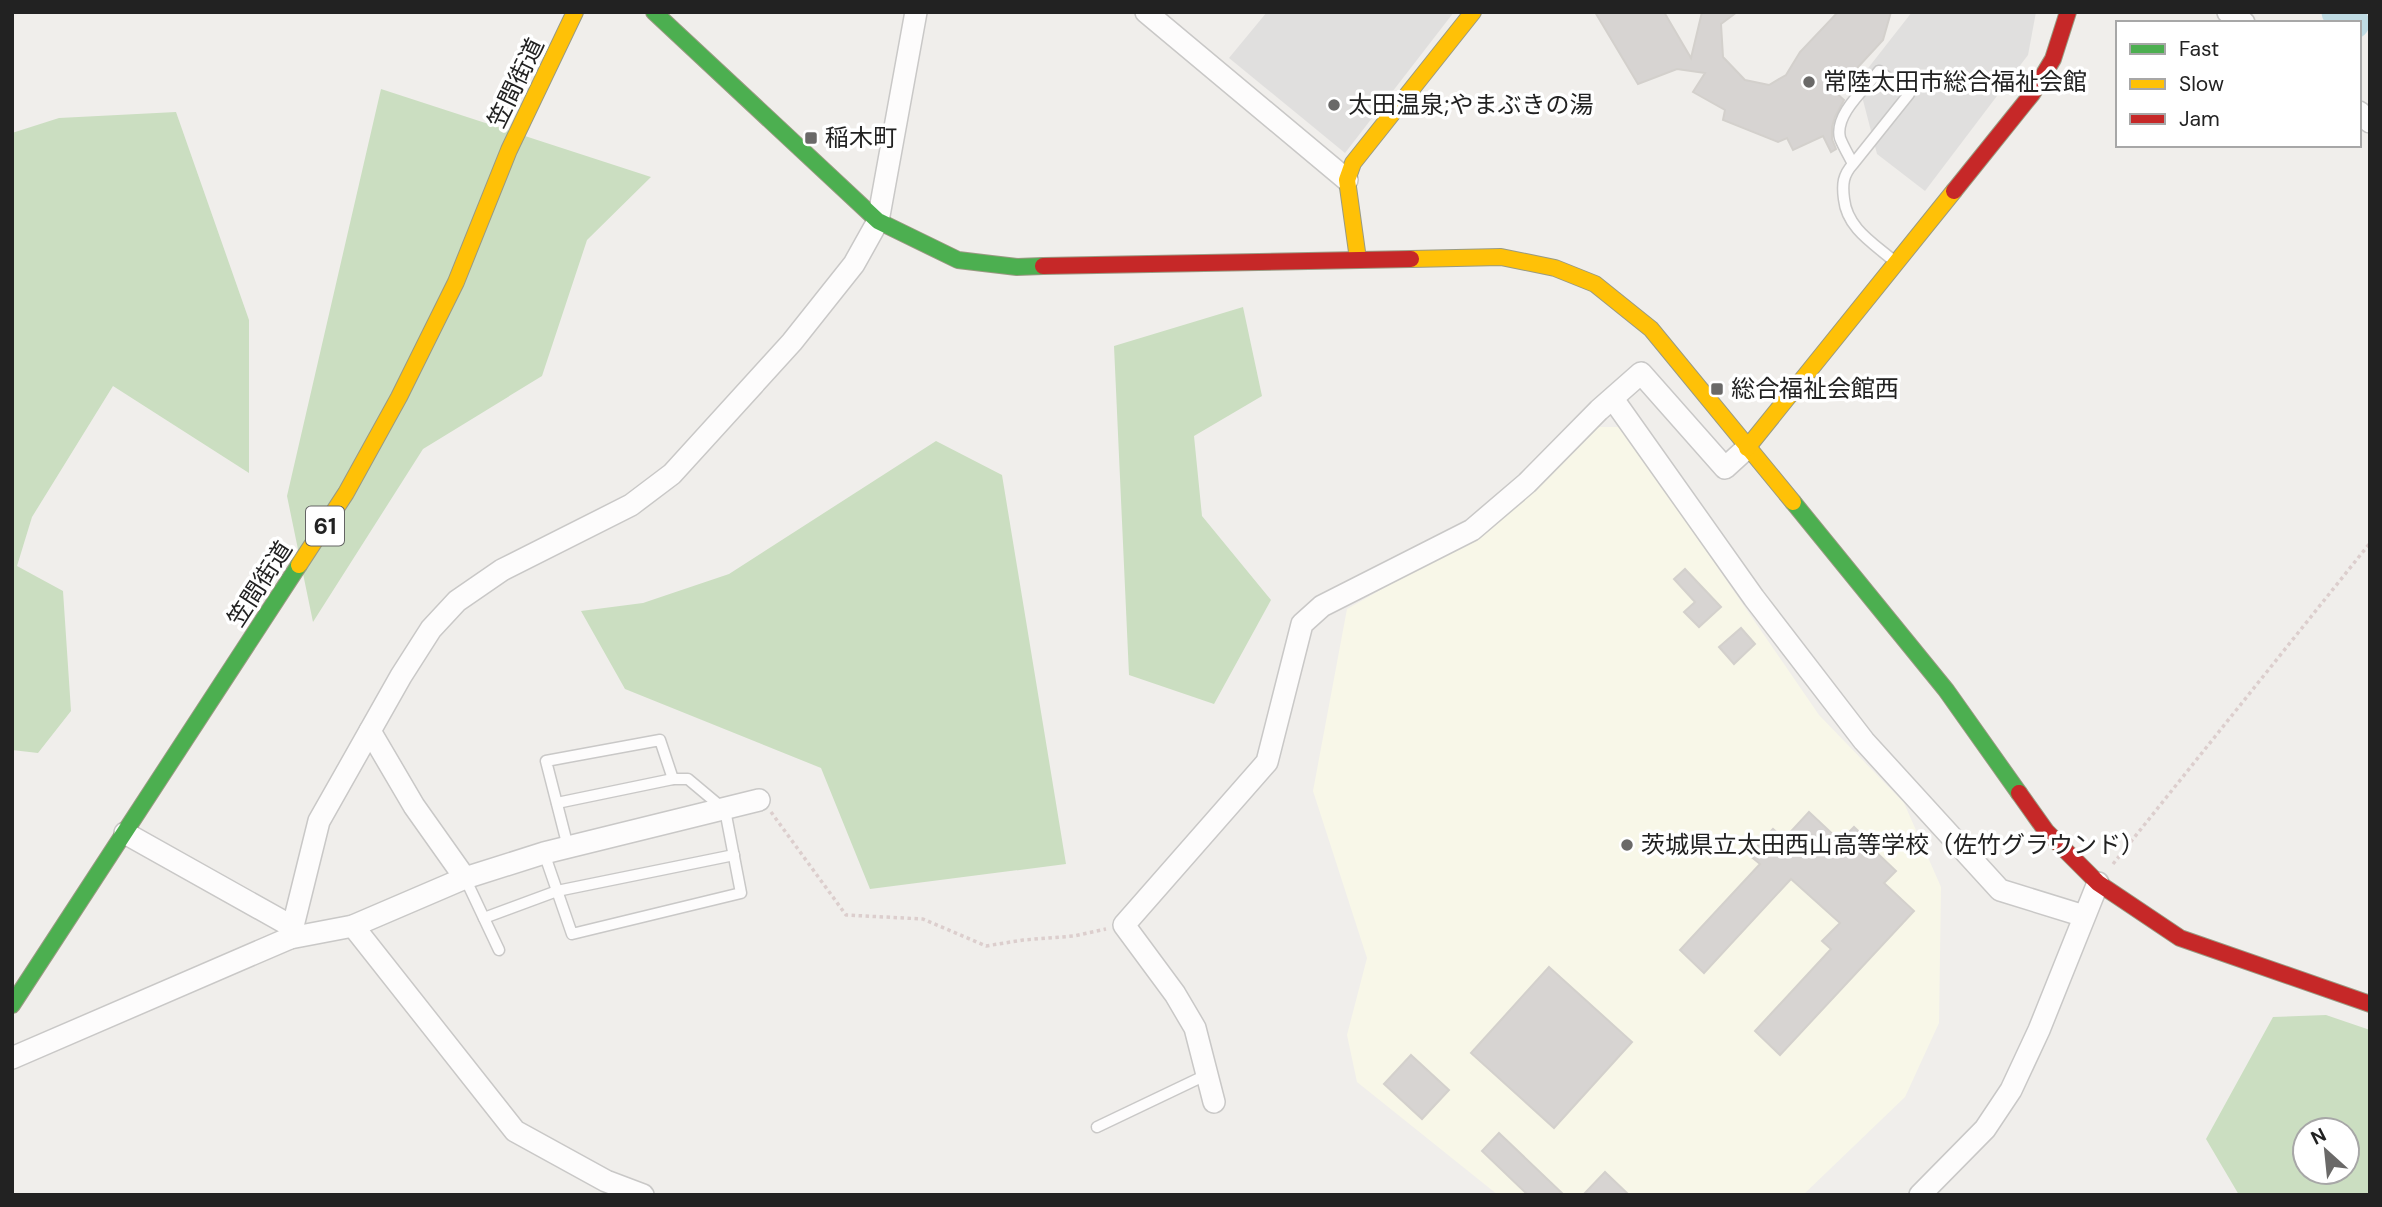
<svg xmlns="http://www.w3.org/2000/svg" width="2382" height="1207" font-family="'DM Sans','Noto Sans JP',sans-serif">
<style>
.education{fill:#f8f7e8}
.forest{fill:#cbdec1;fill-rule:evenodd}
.parking{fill:#e0dfde}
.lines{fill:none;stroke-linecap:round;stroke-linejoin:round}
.river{stroke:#bfdbe3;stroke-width:33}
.building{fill:#d7d4d2;stroke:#d3d0cc;stroke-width:2}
.lane-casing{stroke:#c9c8c7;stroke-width:13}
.street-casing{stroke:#c9c8c7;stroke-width:24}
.fast-casing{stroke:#999a82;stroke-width:18}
.slow-casing{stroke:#999a82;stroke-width:18}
.jam-casing{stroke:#999a82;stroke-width:18}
.path{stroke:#dccecd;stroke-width:3.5;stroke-dasharray:3.5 3.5;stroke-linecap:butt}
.lane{stroke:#fdfcfc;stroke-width:10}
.street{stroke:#fdfcfc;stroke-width:21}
.fast{stroke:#4caf50;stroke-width:16}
.slow{stroke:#ffc107;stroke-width:16}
.jam{stroke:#c62828;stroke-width:16}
.poi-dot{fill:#6a6968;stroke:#fff;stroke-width:2.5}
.labels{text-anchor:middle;stroke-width:7;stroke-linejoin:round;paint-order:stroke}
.shield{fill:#fff;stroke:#646464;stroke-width:2}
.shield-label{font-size:23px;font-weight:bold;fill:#222}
.poi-label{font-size:24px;fill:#222;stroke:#fff;text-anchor:start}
.street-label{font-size:24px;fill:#222;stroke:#fff}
</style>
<rect width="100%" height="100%" fill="#f0eeeb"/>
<path class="education" d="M1594,427H1621L1819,715L1904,803L1941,887L1939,1023L1905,1097L1803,1195H1498L1357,1082L1347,1035L1367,958L1313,791L1347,609L1486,530Z"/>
<g class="forest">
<path d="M381,89L651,177L587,240L542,376L423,449L313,622L287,496Z"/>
<path d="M176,112L249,320V473L113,386L32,517L17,566L63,591L71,711L38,753L12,750V133L59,118Z"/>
<path d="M1243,307L1262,396L1194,436L1202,516L1271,600L1214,704L1129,675L1114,346Z"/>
<path d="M936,441L1002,475L1066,864L870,889L821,768L625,689L581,611L643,603L729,574Z"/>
<path d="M2326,1015L2370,1030V1195H2239L2206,1139L2273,1017ZM2347,1130V1172H2305V1130Z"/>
</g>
<g class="parking">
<path d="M1267,12H1454L1345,153L1229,58Z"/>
<path d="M1912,12H2036L2028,55L1925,191L1877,154L1858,81Z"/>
</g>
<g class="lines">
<path class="river" d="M2338,12L2353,23"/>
</g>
<g class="building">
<path d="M1595,12H1664L1691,58L1702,12H1737L1721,24L1723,57L1745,80L1769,85L1786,75L1800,52L1838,12H1891L1883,40L1835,92L1844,100L1835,117L1832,127V139L1836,149L1831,152L1823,136L1793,150L1787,138L1778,142L1723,120L1725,110L1693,92L1705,73L1677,69L1638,84Z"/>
<path d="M1685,569L1721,607L1699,627L1684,612L1695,602L1674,579Z"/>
<path d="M1741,628L1755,644L1734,664L1719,647Z"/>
<path d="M1809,812L1840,841L1854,827L1877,849L1875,851L1896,871L1884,883L1914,911L1780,1055L1755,1031L1831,949L1822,941L1840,923L1791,879L1704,973L1680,950L1760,864L1749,855L1773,829L1784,839Z"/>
<path d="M1549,967L1632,1042L1554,1128L1471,1053Z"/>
<path d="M1411,1055L1449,1090L1422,1119L1384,1084Z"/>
<path d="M1499,1133L1564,1195H1528L1482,1151Z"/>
<path d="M1605,1172L1629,1195H1583Z"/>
</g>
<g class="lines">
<defs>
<g id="lane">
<path d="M1853,164C1849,156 1843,146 1840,138C1834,114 1866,88 1879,71L1909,94L1853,164C1843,175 1842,184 1844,199C1847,228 1873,243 1894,261"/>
<path d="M557,803L673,779"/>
<path d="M544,853L572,934L741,893L725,810L688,779H673L660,740L546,761L568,847"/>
<path d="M465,878L499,950"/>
<path d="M484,918L557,891L734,855"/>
<path d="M1097,1127L1208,1074"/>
</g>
<g id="street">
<path d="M1146,12L1347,180"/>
<path d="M2228,12L2244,23"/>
<path d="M2359,112L2370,122"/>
<path d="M1613,399L1754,598L1864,741L2000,890L2084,916"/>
<path d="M370,731L414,806L465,878"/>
<path d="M125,833L291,926"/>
<path d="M353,926L515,1131L606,1181L643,1195"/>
<path d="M290,938L319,821L401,676L431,629L457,601L502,570L631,505L672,474L792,342L854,264L878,221L916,12"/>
<path d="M12,1058L290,938L353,926L465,878L544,853L759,800"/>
<path d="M1214,1102L1195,1028L1175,994L1124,925L1267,762L1302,624L1322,606L1472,530L1527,483L1599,410L1641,373L1725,468L1747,448"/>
<path d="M1920,1195L1985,1129L2011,1090L2039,1030L2098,883"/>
</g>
<g id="fast">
<path d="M654,12L878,221L958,260L1017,267L1043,266"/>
<path d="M1793,502L1946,690L2019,793"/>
<path d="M12,1005L299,565"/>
</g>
<g id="slow">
<path d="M1358,259L1347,180L1353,163L1473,12"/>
<path d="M1411,259L1501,257L1555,268L1595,284L1651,329L1793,502"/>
<path d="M1747,448L1954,191"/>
<path d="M299,565L346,493L399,397L456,282L509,150L575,12"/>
</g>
<g id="jam">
<path d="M1954,191L2032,94L2053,59L2068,12"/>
<path d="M1043,266L1411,259"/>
<path d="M2019,793L2046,831L2098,883L2180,938L2370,1004"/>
</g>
</defs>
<use href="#lane" class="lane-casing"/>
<use href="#street" class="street-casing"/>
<use href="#fast" class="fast-casing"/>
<use href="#slow" class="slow-casing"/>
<use href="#jam" class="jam-casing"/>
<g class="path">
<path d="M771,812L846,915L923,919L986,946L1023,940L1074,936L1106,929"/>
<path d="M2113,864L2370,543"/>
</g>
<use href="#lane" class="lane"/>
<use href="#street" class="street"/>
<use href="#fast" class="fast"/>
<use href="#slow" class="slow"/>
<use href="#jam" class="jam"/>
</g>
<g class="poi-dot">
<circle cx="1809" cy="82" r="7"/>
<circle cx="1334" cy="105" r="7"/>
<rect x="804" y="131" width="14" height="14" rx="3.5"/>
<rect x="1710" y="382" width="14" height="14" rx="3.5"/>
<circle cx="1627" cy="845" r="7"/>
</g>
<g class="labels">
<rect class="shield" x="306" y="506.5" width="38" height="39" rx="5"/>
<g class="shield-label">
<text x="325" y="534">61</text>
</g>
<g class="poi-label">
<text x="1823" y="90">常陸太田市総合福祉会館</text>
<text x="1348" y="113">太田温泉;やまぶきの湯</text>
<text x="825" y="146">稲木町</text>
<text x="1731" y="397">総合福祉会館西</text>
<text x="1641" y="853">茨城県立太田西山高等学校（佐竹グラウンド）</text>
</g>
<g class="street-label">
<text transform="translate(516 83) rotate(-64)" y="8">笠間街道</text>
<text transform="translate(260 584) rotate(-57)" y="8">笠間街道</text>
</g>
</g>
<rect width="2382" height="1207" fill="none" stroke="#222222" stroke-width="28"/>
<rect x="2116" y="21" width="245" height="126" fill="#ffffff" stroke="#a7a7a7" stroke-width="2"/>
<rect x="2130" y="44" width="35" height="10" fill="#4caf50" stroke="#a7a7a7" stroke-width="2"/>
<text x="2179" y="56" font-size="21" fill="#222222">Fast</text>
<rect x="2130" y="79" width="35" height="10" fill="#ffc107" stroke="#a7a7a7" stroke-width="2"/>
<text x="2179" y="91" font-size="21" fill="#222222">Slow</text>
<rect x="2130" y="114" width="35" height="10" fill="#c62828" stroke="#a7a7a7" stroke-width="2"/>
<text x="2179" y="126" font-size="21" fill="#222222">Jam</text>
<g transform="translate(2326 1151) rotate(333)"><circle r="33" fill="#ffffff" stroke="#a7a7a7" stroke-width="2"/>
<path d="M0-5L12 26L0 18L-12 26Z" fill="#6a6968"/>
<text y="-10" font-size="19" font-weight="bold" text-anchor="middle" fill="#222222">N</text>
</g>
</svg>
